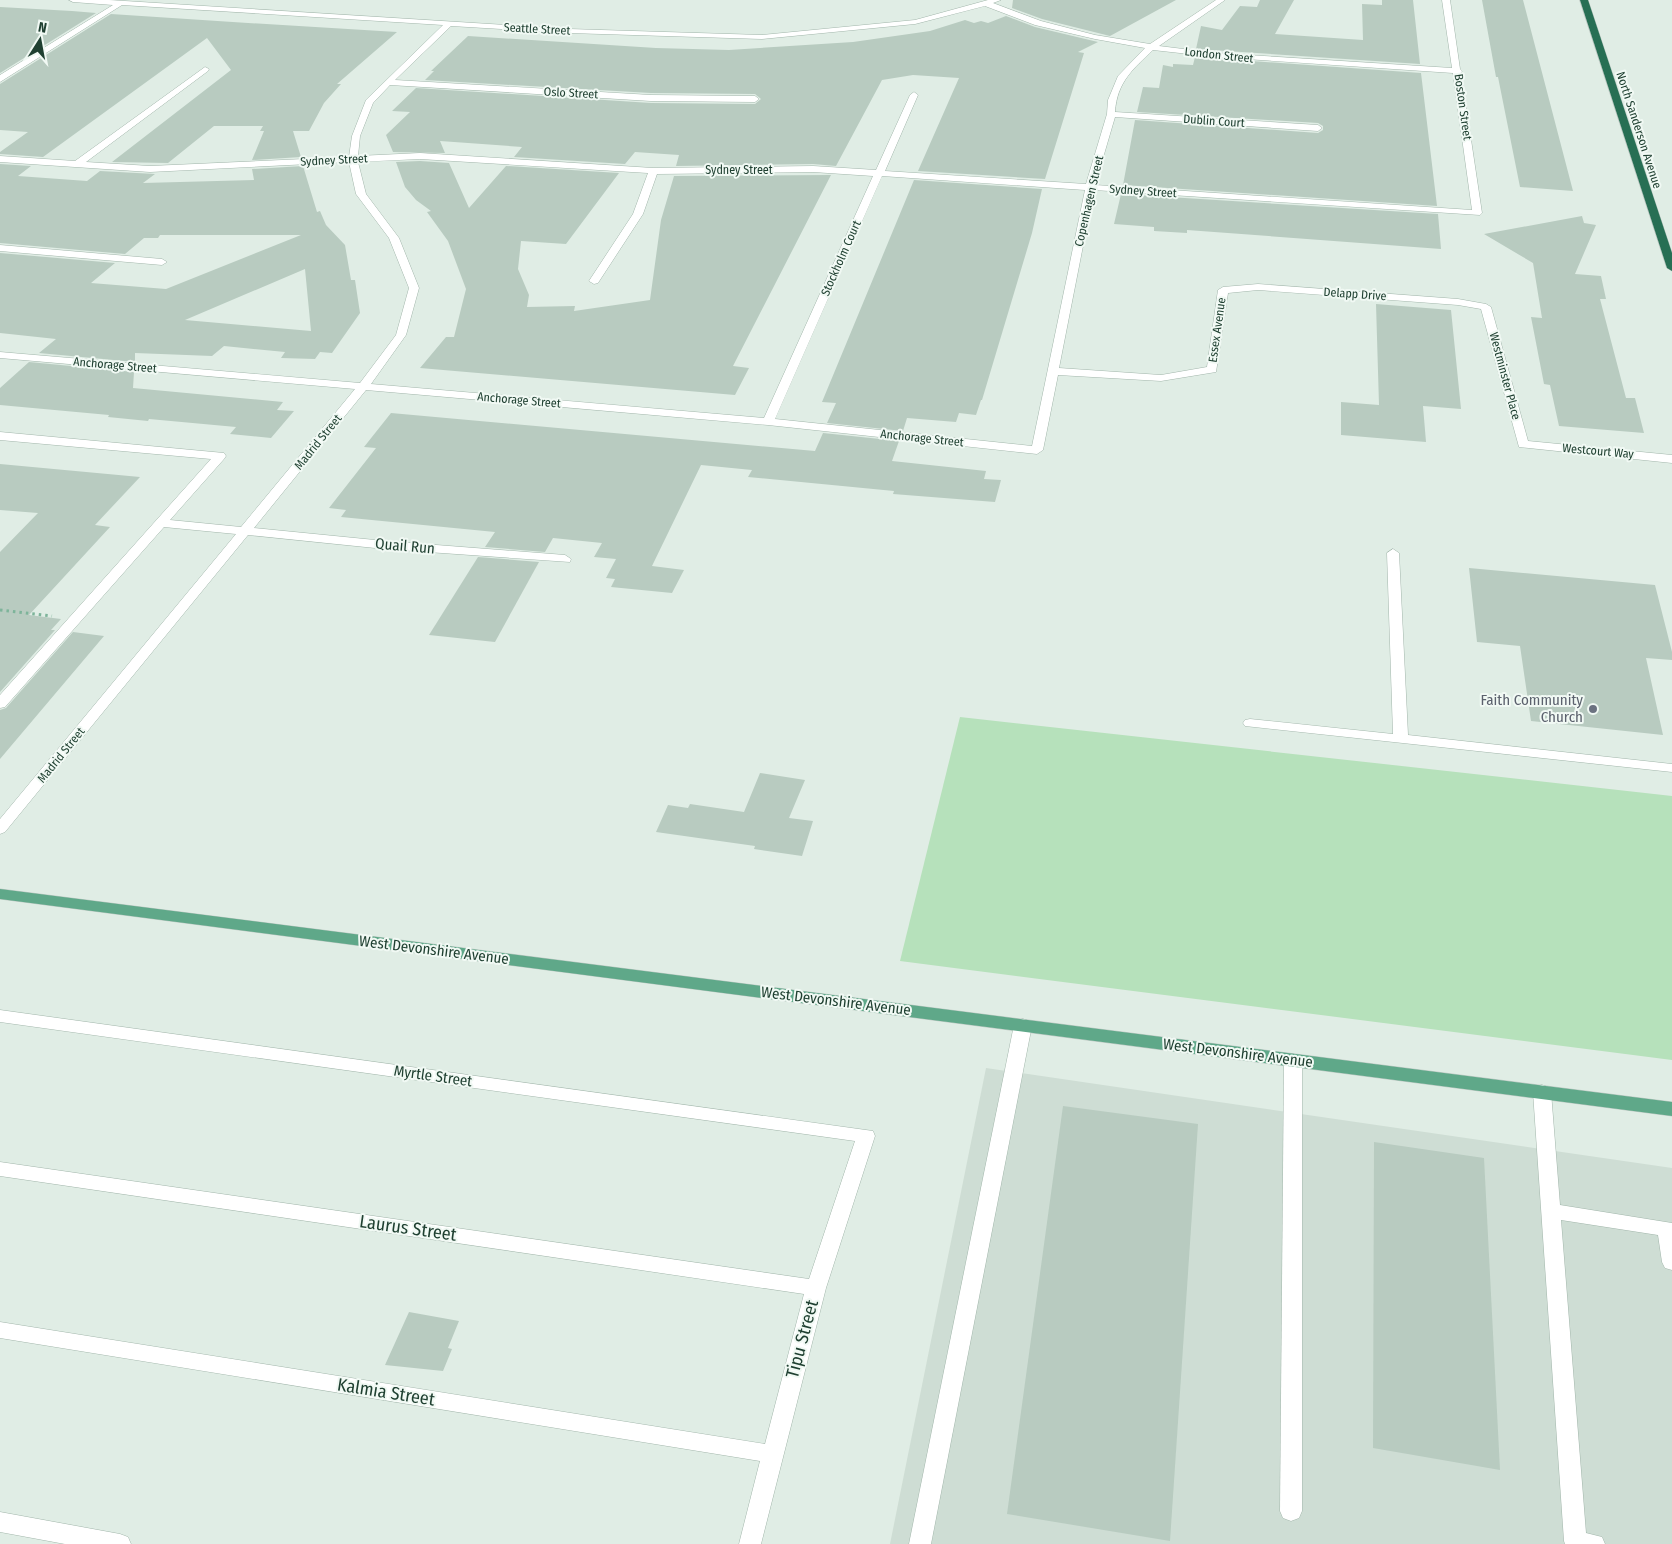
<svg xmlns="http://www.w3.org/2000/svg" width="1672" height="1544" font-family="'Fira Sans Condensed',sans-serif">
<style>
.built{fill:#ceddd4}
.green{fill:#b6e1bb}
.building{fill:#b8cbc0;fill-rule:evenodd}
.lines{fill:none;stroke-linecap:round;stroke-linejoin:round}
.minor-casing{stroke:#a2b6ab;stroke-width:1}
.major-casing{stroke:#c0cac5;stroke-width:1}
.highway-casing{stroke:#c0cac5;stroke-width:1}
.path{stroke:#7db49a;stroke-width:3;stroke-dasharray:2.5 4;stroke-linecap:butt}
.minor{fill:#fff;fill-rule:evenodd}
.major{fill:#5fa889;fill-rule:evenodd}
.highway{fill:#276f54;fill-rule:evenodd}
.worship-dot{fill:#6b7280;stroke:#f1f9f4;stroke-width:2}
.labels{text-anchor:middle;stroke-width:4;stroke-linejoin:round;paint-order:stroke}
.far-street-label{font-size:12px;fill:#1f4031;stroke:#f1f9f4}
.street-label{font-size:15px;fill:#1f4031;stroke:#f1f9f4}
.worship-label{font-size:15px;fill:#5b616d;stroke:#f1f9f4;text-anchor:end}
.near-street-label{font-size:18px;fill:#1f4031;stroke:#f1f9f4}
</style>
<rect width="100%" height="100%" fill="#e0ede5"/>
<path class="built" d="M986,1068L1672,1168V1544H890Z"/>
<path class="green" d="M960,717L1672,796V1060L900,961Z"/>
<g class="building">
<path d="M1013,0H1176L1110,36L1042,19L1012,8Z"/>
<path d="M1260,0H1294L1275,34L1363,40L1362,4L1382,5V0H1413L1420,64L1196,49L1201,26L1222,30L1240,6L1257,7Z"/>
<path d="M1482,0H1523L1573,191L1520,187L1498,77H1496Z"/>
<path d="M0,7L72,11L96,13L0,73Z"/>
<path d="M111,14L248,23L397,32L337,84H341L324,103L309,131H293L301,157L252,160L264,131H260L263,126H214L168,163L112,162L231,70L207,38L43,157L0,154V152L28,132L0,130V84Z"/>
<path d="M1006,16L1035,27L1098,42L1078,52L1084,53L1045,179L918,171L959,78L913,75L882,80L836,166L813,164L676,166L679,155L635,152L625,164L514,157L522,147L440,141L445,153L393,152L386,135L410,112L392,111L416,88L651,103L755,104L761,99L755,94L651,93L425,80L434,71H431L468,36L656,48L729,50L853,42L930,31L965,20L974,23L981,21L988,23Z"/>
<path d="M1195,57L1421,73L1437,206L1123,185L1135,120L1318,133L1323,130V126L1318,123L1137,112L1143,87L1159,88L1163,65L1173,67V64L1193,65Z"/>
<path d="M420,161L449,163L469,208L506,166L619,173L566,244L521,241L518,269L529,295L527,307L575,306L574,311L650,300L661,220L674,176L831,175L733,366L749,368L735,395L420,368L446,337H454L466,289L448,241L427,212L431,211L416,200L405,187L396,162Z"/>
<path d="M0,164L31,166L18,176L87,181L100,171L155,174L143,183L254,180L252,169L303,166L317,212L320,211L326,225L345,245L351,280H355L360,313L332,353L320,352L315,359L281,358L285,352L224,346L212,356L135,353V362L39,353L56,339L0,333V253L115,263L91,283L166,289L301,235H160L158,238H144L125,254L0,243ZM305,269L311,331L185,320Z"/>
<path d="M914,180L1042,189L1032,233L982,400H981L976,415L959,413L956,422L907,418L903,431L827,423L836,403L822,402Z"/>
<path d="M1121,194L1438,214L1441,249L1187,230V233L1154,231V227L1114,224Z"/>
<path d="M1582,216L1584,223L1596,225L1575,274L1601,276L1606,299H1600L1626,398H1635L1644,433L1559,426L1550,385L1544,384L1531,317L1542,318L1533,263L1484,234Z"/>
<path d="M1376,304L1451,310L1461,409L1423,406L1426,442L1341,435V402L1379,405Z"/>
<path d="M29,362L134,372L133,388L283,402L277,410L294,411L271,438L230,434L236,427L149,419L148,421L108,417L109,415L0,405V388Z"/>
<path d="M391,413L815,451L823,433L899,441L892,461L986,471L984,479L1001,480L995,502L893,494L894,491L748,477L752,470L701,465L652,566L684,570L672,593L611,587L615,579L606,578L616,559L594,557L602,543L553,538L545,552L485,547L495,532L341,517L346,510L329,508L376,448L364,447Z"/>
<path d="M0,464L140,477L95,525L110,527L29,615L61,619L51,630H55L0,692V552L38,513L0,510Z"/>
<path d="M478,557L539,562L495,642L429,635Z"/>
<path d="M1469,568L1655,585L1672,652V660L1646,658L1663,735L1531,721L1520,646L1477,642Z"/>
<path d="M73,632L104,636L0,759V710L6,708Z"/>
<path d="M760,773L805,780L789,818L813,821L802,856L754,849L755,846L656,832L668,805L688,808L690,804L744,812Z"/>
<path d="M1063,1106L1198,1124L1170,1541L1007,1514Z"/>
<path d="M1374,1142L1484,1158L1500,1470L1373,1448Z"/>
<path d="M409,1312L459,1321L448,1348L452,1349L443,1371L385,1365Z"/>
</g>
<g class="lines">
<defs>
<g id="minor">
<path d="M69,0H109L569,29L762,35L915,20L988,0H1001L993,3L1041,21L1095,35L1150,44L1216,0H1225L1159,46L1216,53L1452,68L1442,0H1450L1460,69L1462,71L1461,73L1482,213L1480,215L1094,190L1059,368L1161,375L1207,367L1218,290L1223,287L1258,284L1458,299L1486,304L1491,307L1528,441L1672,455V463L1519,447L1481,309L1458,305L1258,290L1228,293L1216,372L1161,381L1058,375L1043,450L1037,454L768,425L366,390L254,528L385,541L565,555L571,559L570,562L385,549L248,535L5,832L0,834V819L236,534L164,527L5,707L0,708V695L211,459L0,440V432L224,453L226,456L224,459L170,520L241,527L355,389L0,358V352L360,383L396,335L409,288L389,238L356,194L349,162L150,172L0,162V156L75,161L205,67L209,69L208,71L86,162L150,166L349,157L352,136L366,100L443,25L122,5L0,82V75L113,5L73,2ZM985,6L1035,25L1095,39L1145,48L1118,76L1108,100L1107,114L1086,184L885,171L918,95L914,92L910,95L876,170L813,166L653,168L420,153L358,156L360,136L373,103L390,85L651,101L755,102L759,99L755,96L651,95L395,80L451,26L569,33L762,39L915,24ZM1153,50L1216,57L1453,73L1472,210L1095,185L1115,117L1318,131L1322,128L1318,125L1115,112C1117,82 1133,69 1153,50ZM420,159L648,173L633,214L589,281L594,284L598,283L643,214L657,174L813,172L873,176L764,418L371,384L406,335L419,288L399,238L366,194L358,162ZM882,176L1085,190L1032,446L775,419Z"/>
<path d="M0,245L162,259L167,262L162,265L0,251Z"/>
<path d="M1393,549L1399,553L1408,735L1672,764V772L1245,726L1243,723L1245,720L1250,719L1393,734L1387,553Z"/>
<path d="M0,1010L873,1131L875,1136L826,1288L761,1544H739L760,1461L0,1338V1322L765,1444L804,1294L0,1176V1162L809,1279L855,1141L0,1022Z"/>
<path d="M1023,1019L1029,1021L1032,1025L931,1544H909L1014,1025L1017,1021Z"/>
<path d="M1293,1054L1299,1056L1302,1060V1511L1299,1518L1291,1521L1283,1518L1280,1511L1284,1060L1287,1056Z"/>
<path d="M1542,1085L1548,1087L1551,1092L1560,1205L1672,1223V1270L1665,1268L1662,1262L1658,1235L1561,1220L1586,1533L1602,1537L1605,1544H1565L1564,1541L1533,1092L1536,1087Z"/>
<path d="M0,1512L120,1534L128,1537L131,1544H65L0,1532Z"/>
</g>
<path id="major" d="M0,889L1672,1102V1116L0,899Z"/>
<path id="highway" d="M1580,0H1588L1672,253V271L1667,268Z"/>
</defs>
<use href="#minor" class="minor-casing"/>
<use href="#major" class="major-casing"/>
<use href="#highway" class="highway-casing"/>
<path class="path" d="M0,610L52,616"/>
<use href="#minor" class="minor"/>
<use href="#major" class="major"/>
<use href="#highway" class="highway"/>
</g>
<circle class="worship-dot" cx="1593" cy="709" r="5"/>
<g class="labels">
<g class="far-street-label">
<text transform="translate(537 29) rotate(3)" y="4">Seattle Street</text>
<text transform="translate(1219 55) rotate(6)" y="4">London Street</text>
<text transform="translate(571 93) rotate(3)" y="4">Oslo Street</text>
<text transform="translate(1463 107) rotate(82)" y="4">Boston Street</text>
<text transform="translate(1214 121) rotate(4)" y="4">Dublin Court</text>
<text transform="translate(1639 130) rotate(72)" y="4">North Sanderson Avenue</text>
<text transform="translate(334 160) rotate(-3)" y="4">Sydney Street</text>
<text x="739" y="174">Sydney Street</text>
<text transform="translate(1143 191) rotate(4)" y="4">Sydney Street</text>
<text transform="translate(1089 201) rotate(-77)" y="4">Copenhagen Street</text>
<text transform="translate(841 258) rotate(-66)" y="4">Stockholm Court</text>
<text transform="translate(1355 294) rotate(4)" y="4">Delapp Drive</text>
<text transform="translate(1217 330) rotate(-82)" y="4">Essex Avenue</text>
<text transform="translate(115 365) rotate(5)" y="4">Anchorage Street</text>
<text transform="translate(1505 376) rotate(75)" y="4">Westminster Place</text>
<text transform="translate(519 400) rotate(5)" y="4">Anchorage Street</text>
<text transform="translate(922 438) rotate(6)" y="4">Anchorage Street</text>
<text transform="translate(318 442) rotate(-51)" y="4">Madrid Street</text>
<text transform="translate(1598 451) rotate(5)" y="4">Westcourt Way</text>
<text transform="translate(61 755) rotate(-51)" y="4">Madrid Street</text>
</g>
<g class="street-label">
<text transform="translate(405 546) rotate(5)" y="5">Quail Run</text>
<text transform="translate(434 950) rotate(7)" y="5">West Devonshire Avenue</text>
<text transform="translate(836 1001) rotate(7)" y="5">West Devonshire Avenue</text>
<text transform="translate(1238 1053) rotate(7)" y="5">West Devonshire Avenue</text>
<text transform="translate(433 1076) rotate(8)" y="5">Myrtle Street</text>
</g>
<g class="worship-label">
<text x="1583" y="705">Faith Community<tspan x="1583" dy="17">Church</tspan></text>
</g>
<g class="near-street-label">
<text transform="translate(408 1228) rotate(8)" y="6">Laurus Street</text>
<text transform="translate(802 1339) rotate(-75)" y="6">Tipu Street</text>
<text transform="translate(386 1392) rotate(9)" y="6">Kalmia Street</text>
</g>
</g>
<g transform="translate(40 40) rotate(11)" stroke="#f1f9f4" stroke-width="4" paint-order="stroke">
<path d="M0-4L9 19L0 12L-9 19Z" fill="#1f4031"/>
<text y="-8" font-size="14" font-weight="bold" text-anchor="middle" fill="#1f4031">N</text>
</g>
</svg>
